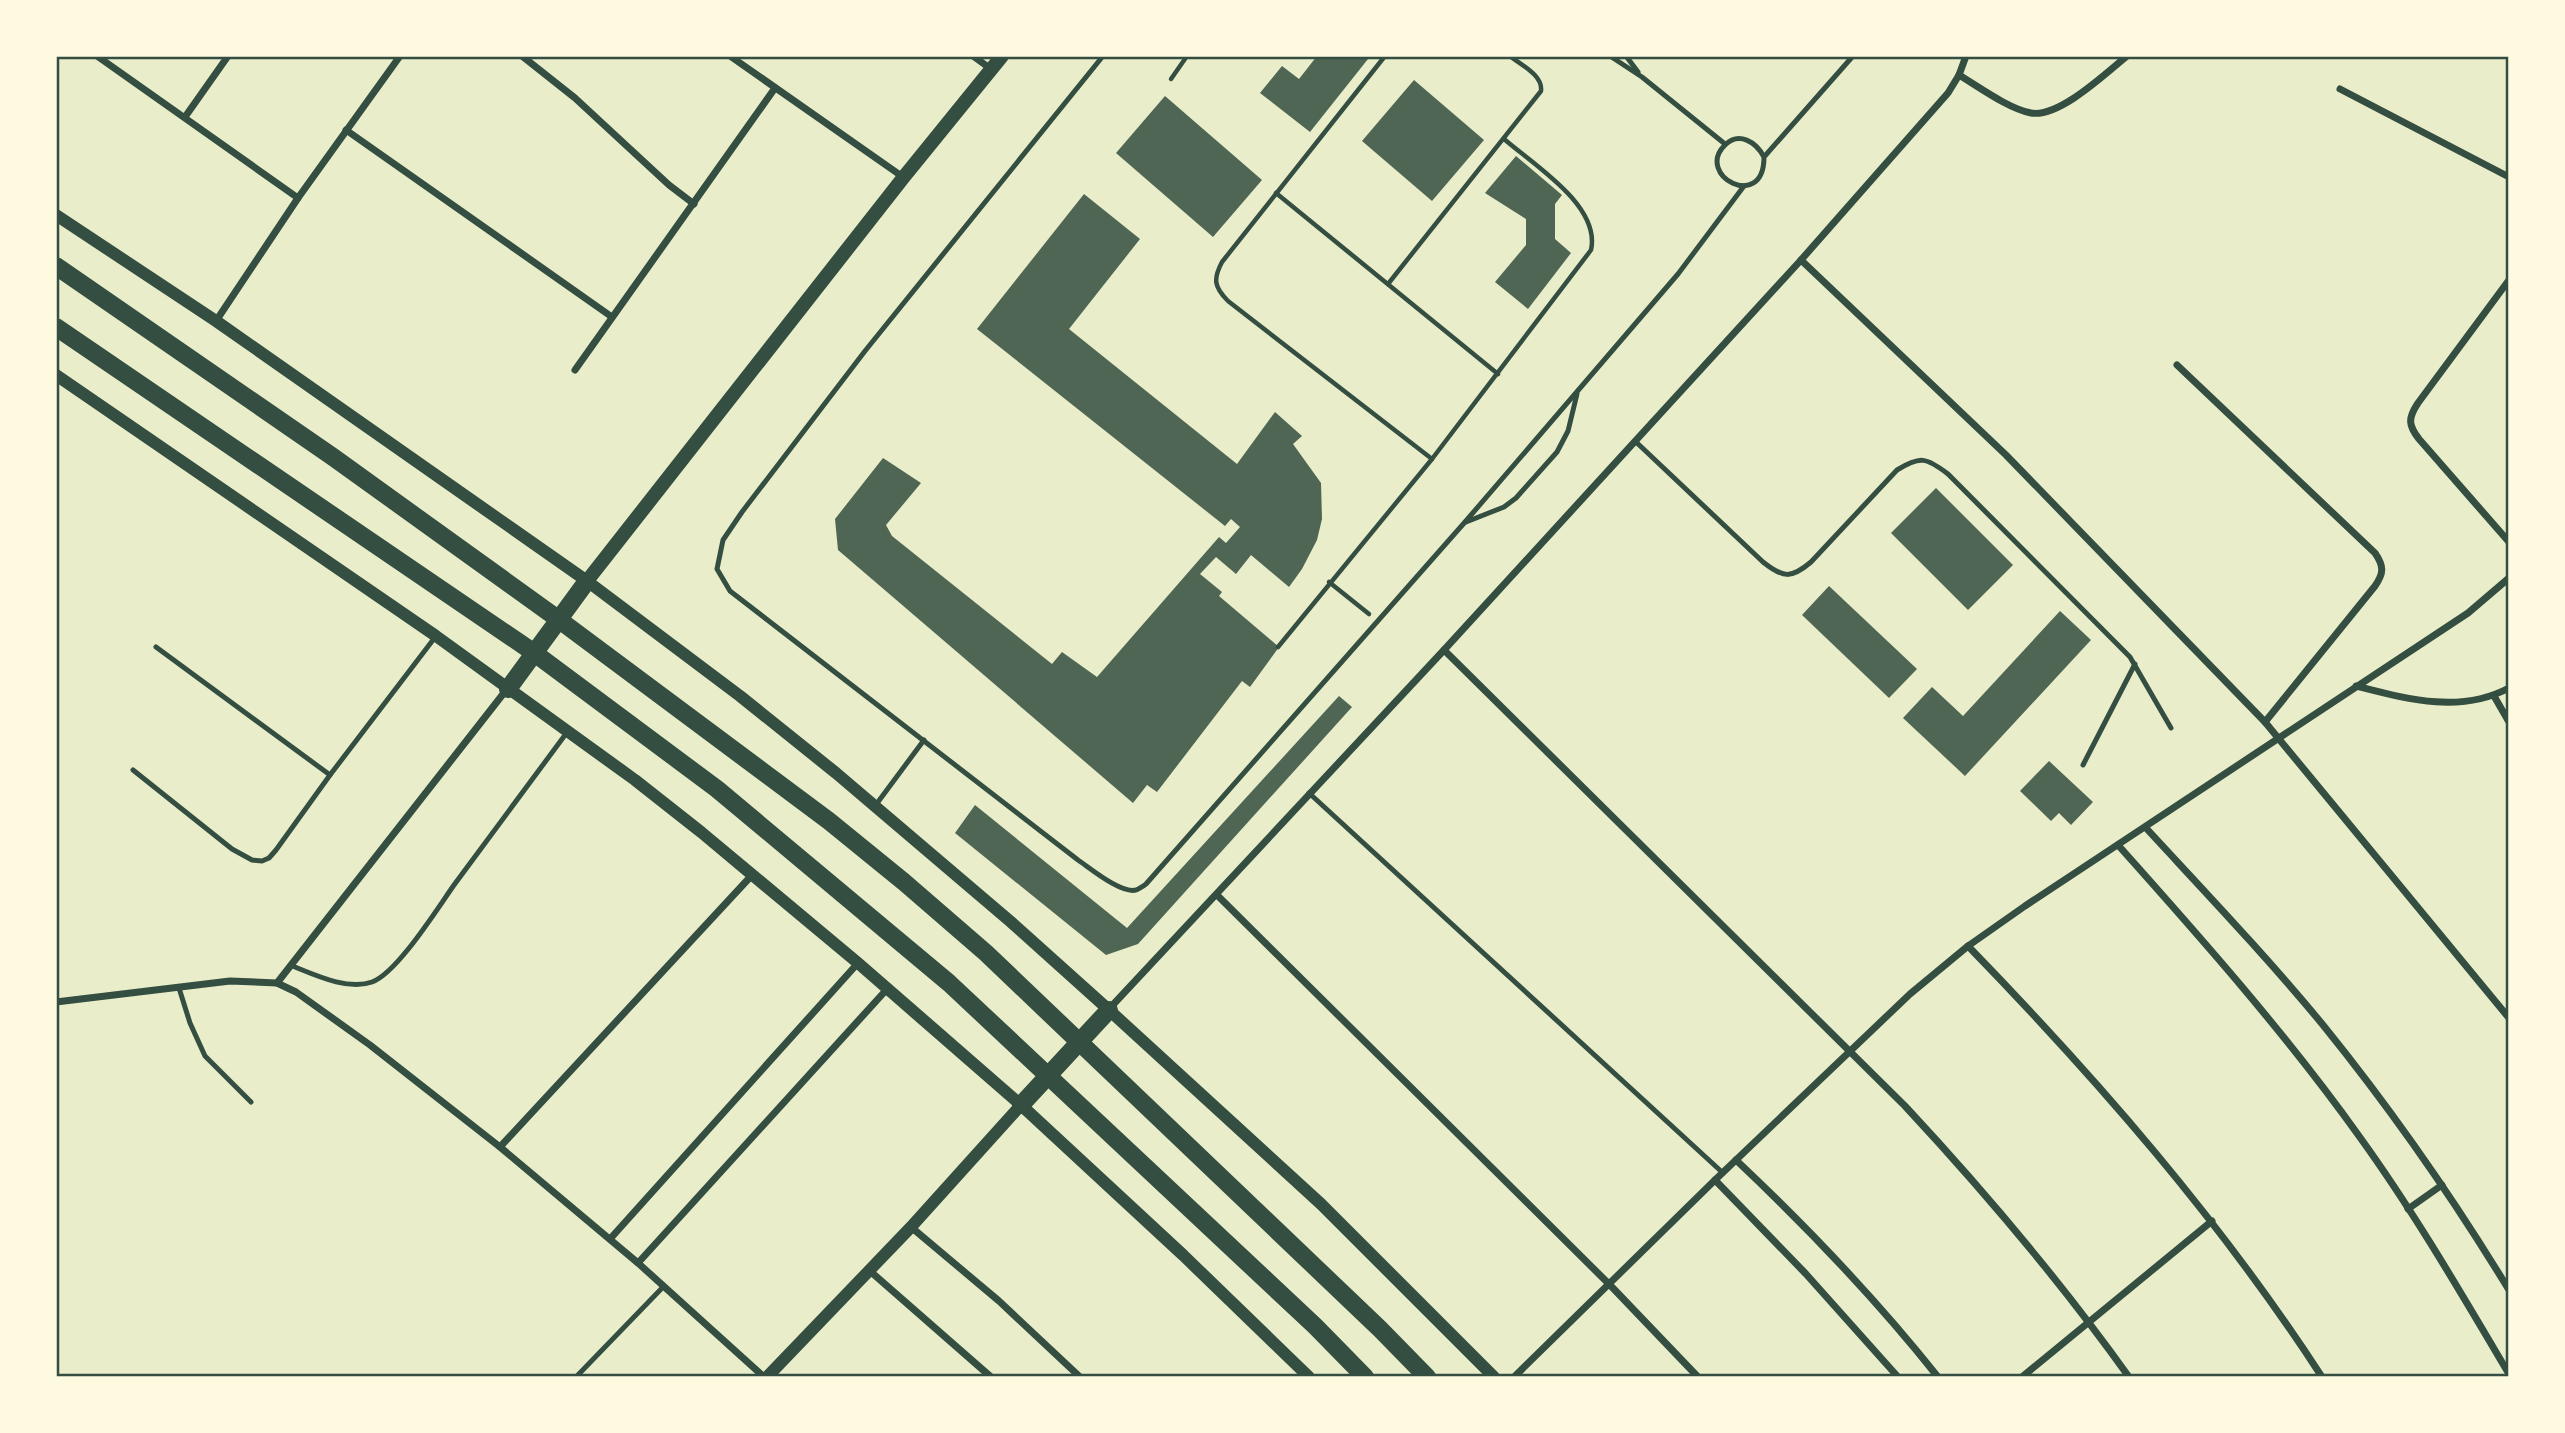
<svg xmlns="http://www.w3.org/2000/svg" width="2565" height="1433" font-family="'PT Sans',sans-serif">
<style>
.building{fill:#4f6655}
.lines{fill:none;stroke-linecap:round;stroke-linejoin:round}
.path{stroke:#344e41;stroke-width:4.5}
.service{stroke:#344e41;stroke-width:5}
.minor{stroke:#344e41;stroke-width:7}
.tertiary{stroke:#344e41;stroke-width:12}
.secondary{stroke:#344e41;stroke-width:14}
.trunk{stroke:#344e41;stroke-width:18}
.neatline{fill:none;stroke:#344e41;stroke-width:2.5}
</style>
<rect width="100%" height="100%" fill="#e9edc9"/>
<g class="building">
<path d="M1317,56H1364L1368,59L1310,132L1260,93L1282,66L1299,79Z"/>
<path d="M1414,80L1484,140L1432,201L1362,141Z"/>
<path d="M1165,96L1262,180L1213,237L1116,153Z"/>
<path d="M1516,156L1562,195L1555,204V239L1571,253L1528,309L1495,282L1526,245V219L1485,193Z"/>
<path d="M1084,194L1140,239L1069,329L1237,464L1275,412L1302,436L1293,444L1321,483L1322,519L1317,540L1302,569L1289,587L1251,555L1236,574L1216,557L1200,574L1222,592L1219,596L1279,647L1250,687L1242,681L1157,792L1147,785L1133,803L838,550L835,519L883,458L921,483L886,525L892,536L1052,664L1062,652L1097,677L1219,537L1226,543L1240,527L1231,519L1225,526L977,329Z"/>
<path d="M1936,488L2013,565L1968,610L1891,533Z"/>
<path d="M1829,586L1917,669L1889,698L1802,615Z"/>
<path d="M2060,611L2091,640L1965,776L1903,718L1932,687L1963,716Z"/>
<path d="M1339,696L1352,707L1138,944L1106,955L955,833L975,805L1127,928Z"/>
<path d="M2049,761L2093,802L2071,825L2059,813L2051,821L2020,791Z"/>
</g>
<g class="lines">
<g class="path">
<path d="M1385,56L1222,262C1213,279 1214,287 1228,301L1432,459"/>
<path d="M1171,79L1187,56"/>
<path d="M1276,193L1498,374"/>
<path d="M1388,284L1541,91C1543,75 1521,65 1510,56"/>
<path d="M1329,582L1369,614"/>
<path d="M1278,647L1432,459L1591,250C1601,206 1534,165 1504,139"/>
</g>
<g class="service">
<path d="M1103,56L865,351L742,512L723,540L717,569L730,591L1078,860C1090,868 1121,894 1136,890C1137,890 1145,885 1146,884L1465,522L1678,274L1744,186"/>
<path d="M1610,56L1642,77L1725,144"/>
<path d="M1626,56L1638,72"/>
<path d="M1764,157C1756,142 1739,131 1725,145C1694,175 1764,213 1764,157L1853,56"/>
<path d="M1635,441L1763,562C1783,578 1791,579 1811,562L1897,470C1920,456 1926,457 1948,474L2130,657L2171,728"/>
<path d="M1466,522L1504,507L1516,498L1557,452L1568,431L1577,394"/>
<path d="M156,647L330,775"/>
<path d="M2083,765L2135,664"/>
<path d="M133,770L232,849L252,860L262,861L269,858L276,850L330,775L436,636"/>
<path d="M1309,793L1723,1173"/>
<path d="M875,806L924,740"/>
<path d="M290,965C313,974 347,991 372,982C397,973 437,909 454,885C492,834 530,783 568,731"/>
<path d="M179,988L190,1023L205,1056L251,1102"/>
<path d="M576,1377L664,1286"/>
</g>
<g class="minor">
<path d="M97,56L298,198"/>
<path d="M522,56L575,98L669,185L694,204"/>
<path d="M730,56L903,177"/>
<path d="M973,56L991,69"/>
<path d="M1959,75C1979,87 2009,109 2031,113C2059,118 2106,73 2127,56"/>
<path d="M2340,89L2509,177"/>
<path d="M185,117L228,56"/>
<path d="M346,130L612,317"/>
<path d="M1801,260L2006,455L2265,722L2509,1018"/>
<path d="M2509,280L2418,403C2408,418 2408,425 2419,439L2509,542"/>
<path d="M216,321L298,198L400,56"/>
<path d="M2177,365L2375,553C2384,566 2384,573 2375,586L2265,722"/>
<path d="M575,370L775,88"/>
<path d="M1444,650L1905,1106C1985,1192 2061,1282 2129,1377"/>
<path d="M2356,686C2407,699 2460,714 2509,688"/>
<path d="M2494,696L2509,722"/>
<path d="M2146,828C2206,893 2267,957 2323,1025C2391,1109 2453,1198 2509,1290"/>
<path d="M2118,845C2202,939 2286,1034 2359,1136C2414,1212 2461,1293 2509,1374"/>
<path d="M1217,895L1610,1285L1698,1377"/>
<path d="M1968,946C2098,1080 2220,1220 2322,1377"/>
<path d="M277,983L507,689"/>
<path d="M56,1002L230,981L277,983L296,992L370,1045L500,1147L638,1263L764,1377"/>
<path d="M1109,1009L1444,650L1801,260L1948,93L1959,75L1966,56"/>
<path d="M500,1147L753,874"/>
<path d="M1736,1160C1808,1228 1876,1299 1938,1377"/>
<path d="M1715,1180L1806,1274L1898,1377"/>
<path d="M2408,1209L2442,1185"/>
<path d="M911,1227L999,1301L1080,1377"/>
<path d="M610,1239L858,963"/>
<path d="M638,1263L888,988"/>
<path d="M870,1271L991,1377"/>
<path d="M1514,1377L1715,1180L1910,994L1968,946L2025,906L2468,613L2509,578"/>
<path d="M2022,1377L2212,1221"/>
</g>
<g class="tertiary">
<path d="M56,215L216,321L587,581L740,696L836,773L1011,922L1109,1010L1321,1204L1494,1377"/>
<path d="M56,375L436,636L635,780L701,832L858,963L1021,1105L1183,1255L1309,1377"/>
<path d="M767,1377L911,1227L1021,1105"/>
</g>
<path class="secondary" d="M587,581L903,178L1002,56"/>
<g class="trunk">
<path d="M56,266L333,457L558,619L829,821L904,882L986,953L1380,1329L1427,1377"/>
<path d="M56,327L533,652L717,789L949,983L1315,1326L1365,1377"/>
<path d="M508,689L587,581"/>
<path d="M1021,1105L1109,1010"/>
</g>
</g>
<rect width="2565" height="1433" fill="none" stroke="#fefae0" stroke-width="116"/>
<rect x="58" y="58" width="2449" height="1317" class="neatline"/>
</svg>
